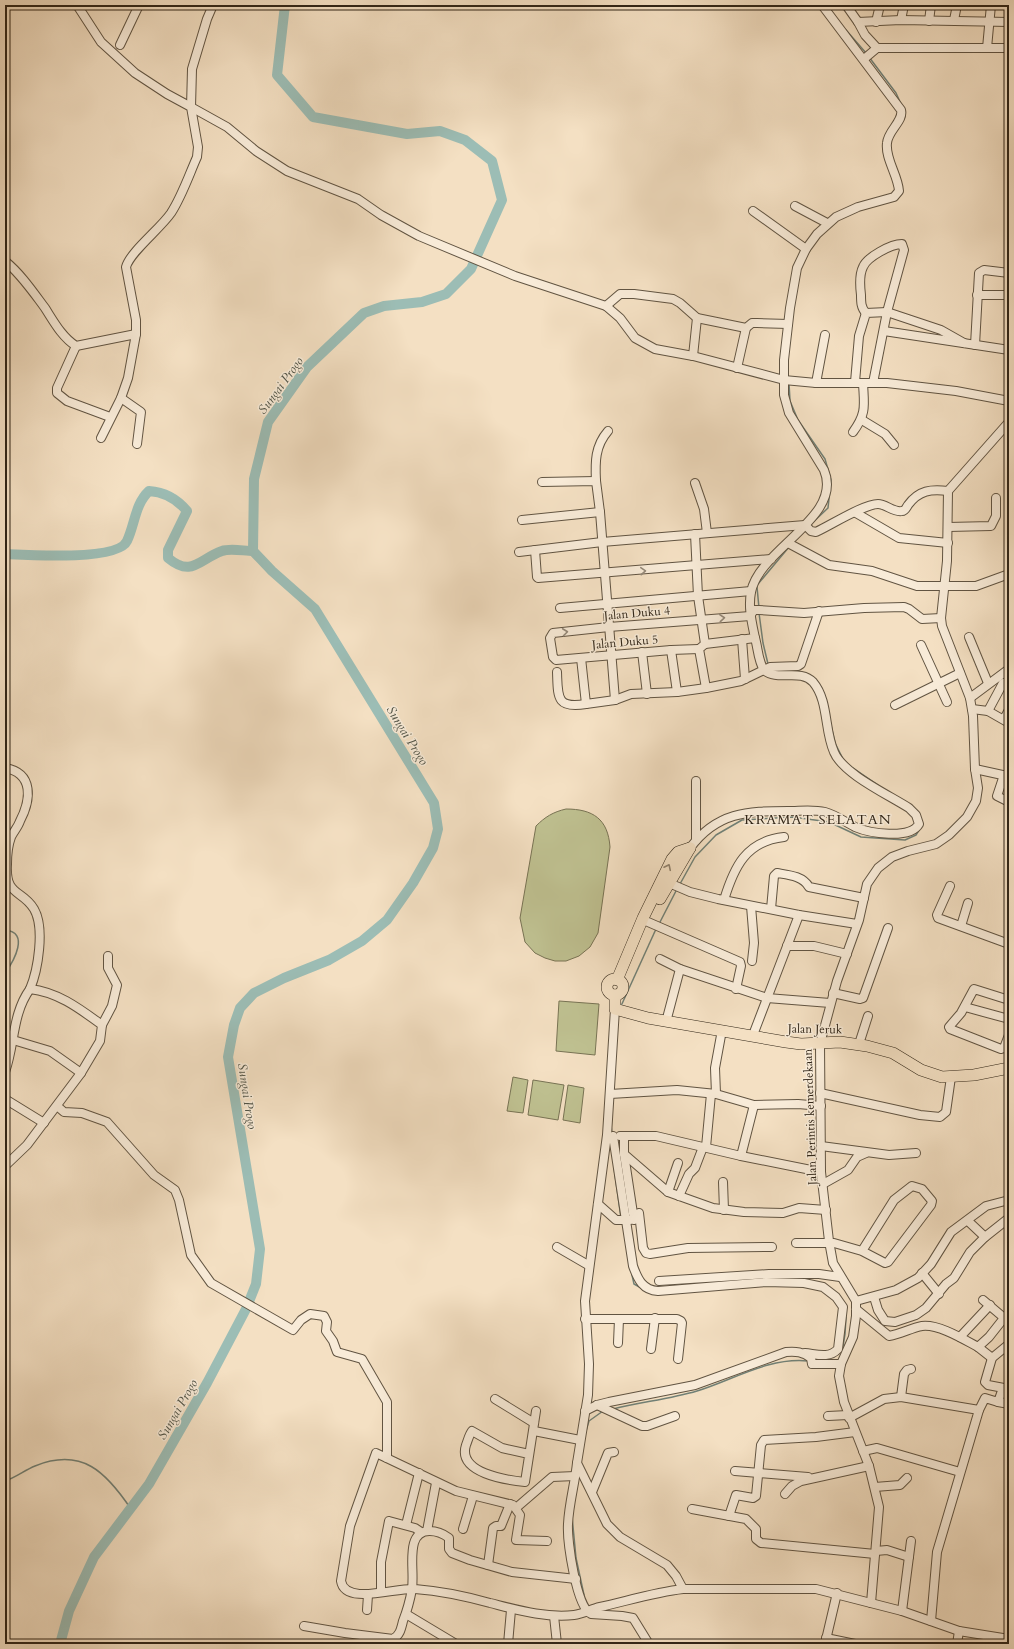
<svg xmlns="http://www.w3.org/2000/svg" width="1014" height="1649" font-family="Cardo,serif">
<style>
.park{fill:#bfc191;stroke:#787354}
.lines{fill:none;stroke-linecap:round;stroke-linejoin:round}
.stream{stroke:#718076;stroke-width:1.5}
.river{stroke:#9cbdb5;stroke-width:10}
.minor-casing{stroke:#615442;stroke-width:10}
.major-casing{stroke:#302517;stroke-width:12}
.minor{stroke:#f8ebd8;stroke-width:8}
.major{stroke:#f4e0c3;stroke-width:11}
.oneway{stroke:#948878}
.oneway2{stroke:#92826d}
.labels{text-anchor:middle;stroke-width:3;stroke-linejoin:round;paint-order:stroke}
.street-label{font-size:12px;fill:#302517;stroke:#f8ebd8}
.water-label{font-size:13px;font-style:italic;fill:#505346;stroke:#f8ebd8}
.quarter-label{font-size:14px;letter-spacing:1px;fill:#302517;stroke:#f8ebd8}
</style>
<rect width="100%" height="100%" fill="#f4e0c3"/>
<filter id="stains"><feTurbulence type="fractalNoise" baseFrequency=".005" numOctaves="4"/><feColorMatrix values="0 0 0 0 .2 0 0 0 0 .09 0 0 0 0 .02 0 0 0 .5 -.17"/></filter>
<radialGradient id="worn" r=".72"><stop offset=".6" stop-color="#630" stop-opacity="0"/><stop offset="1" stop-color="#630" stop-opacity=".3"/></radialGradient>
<g class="park">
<path d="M566,809C593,809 608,819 610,847L598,933L590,947L579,956L566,961H555L545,958L535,953L525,942L520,918L536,826C545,817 553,812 566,809Z"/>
<path d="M559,1001L599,1004L595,1055L556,1051Z"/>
<path d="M513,1077L528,1080L523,1113L507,1111Z"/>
<path d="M533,1080L564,1085L558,1120L528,1115Z"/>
<path d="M568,1085L584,1088L580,1123L563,1120Z"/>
</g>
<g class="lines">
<g class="stream">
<path d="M846,30L866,53"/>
<path d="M869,57L896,93L901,104"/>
<path d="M789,383L790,401L798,420L825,459L831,480L828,508L809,526"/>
<path d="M758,584L789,547"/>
<path d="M757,587L759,608"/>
<path d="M759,613L763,643L768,664"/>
<path d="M793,670L801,672"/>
<path d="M821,687L825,696"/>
<path d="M830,721L835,743L843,759"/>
<path d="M853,768L878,785"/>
<path d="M680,884L695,857L716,835L742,820L793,817L829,822L861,837L905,840L916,835L919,830"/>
<path d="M659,924L677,889"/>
<path d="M5,930C30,932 14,961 5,973"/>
<path d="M621,1006L656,929"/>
<path d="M611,1125L612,1133"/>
<path d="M614,1168L621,1218"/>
<path d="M632,1275L634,1284L645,1290"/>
<path d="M842,1353L845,1334L846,1317"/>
<path d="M613,1409C641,1402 670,1399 697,1391C733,1380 769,1357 808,1361"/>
<path d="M586,1431L589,1421L603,1411"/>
<path d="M5,1481C15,1478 25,1470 35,1466C82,1447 106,1472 131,1509"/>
<path d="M577,1486L572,1516L576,1558L584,1595"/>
</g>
<g class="river">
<path d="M5,554C26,555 118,561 127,541C135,524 135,504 149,491C165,492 177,499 187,511L168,550V558C192,578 199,559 222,551C230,548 244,551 253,551"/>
<path d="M60,1644L69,1611L94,1557L149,1484L207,1383L246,1309L256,1284L260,1249L228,1057L234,1025L240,1008L254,993L284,978L329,960L362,941L387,920L413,883L433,848L438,829L434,803L315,609L272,571L253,551L254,479L268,422L307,367L364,313L384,306L422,302L446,294L471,269L502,200L492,161L465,140L440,131L407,134L313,117L277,75L285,5"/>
</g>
<defs>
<g id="minor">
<path d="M77,5L101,42L135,73L167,94L191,107L198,147L197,157C189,175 182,196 171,213C160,229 130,252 126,267L136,320V334"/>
<path d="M213,5L207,19L192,69L191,107L227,127L256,151L287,171L358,199L381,215L419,236L515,276L606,306L620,318L635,338L655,349L693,356L784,380L816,383H887L956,391L1009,401"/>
<path d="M846,5L858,22L901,20L1009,22"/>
<path d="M901,20L904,5"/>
<path d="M954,20L957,5"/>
<path d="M929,21L931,5"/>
<path d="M858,22L865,35L877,48"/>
<path d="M876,22L880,5"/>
<path d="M120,45L139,5"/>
<path d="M987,48L991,5"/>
<path d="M864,59L877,48H1009"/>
<path d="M795,206L827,223"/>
<path d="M753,211L806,249"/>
<path d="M5,261C21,274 33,292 45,308C54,322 62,337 76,346L136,334L128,378L121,398L101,438"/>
<path d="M977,295H1009"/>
<path d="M606,306L620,294H634L673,299L680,303L697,318L746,328L752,323H757L788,324"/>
<path d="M866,313C861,308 861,302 861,295C860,287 859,275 863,267C867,257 891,244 902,244L904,250L887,312L873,383"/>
<path d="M884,331L1009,350"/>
<path d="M975,345L979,273L984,270L1009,273"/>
<path d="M76,346L57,388V393L67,401L110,417"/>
<path d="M693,356L697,318"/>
<path d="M737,368L746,328"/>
<path d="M855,382L859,336L866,313L887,312L941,330L964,343"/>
<path d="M816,383L825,335"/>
<path d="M121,398L141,412L137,444"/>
<path d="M862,420L885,434L894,445"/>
<path d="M853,432C867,413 864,405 863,383"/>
<path d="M596,481C595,462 595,446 608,431"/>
<path d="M542,482L596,481L600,512L615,700"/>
<path d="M695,483L704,509L707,533"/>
<path d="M856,513L899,538L948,543"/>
<path d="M522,520L600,512"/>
<path d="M948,527L991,526L996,516V498"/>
<path d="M695,534L698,596L705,644L699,649L706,688"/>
<path d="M788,543L829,565L872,571L917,586H976L1009,574"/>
<path d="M535,550L537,577L538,578L771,559"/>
<path d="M519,552L602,542L805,525L811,531L816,532C831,525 864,504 878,504C886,504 894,513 902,511C905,511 906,508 908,505C919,490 931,489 948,491"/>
<path d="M560,608L751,591"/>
<path d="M969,637L988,683"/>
<path d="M742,639L745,679"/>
<path d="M705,644L755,638"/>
<path d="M921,645L947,702"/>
<path d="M699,649L671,650L556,660L553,657L550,638L553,633L609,627L750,616L754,610H759L804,613L864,608L904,607L909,609L922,619L941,618"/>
<path d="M671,650L677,692"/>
<path d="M642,652L647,694"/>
<path d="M581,658L586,704L615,700L631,694L677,692L706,688L741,681L770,667L798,666L801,664L819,611"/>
<path d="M557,672C558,697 556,709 586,704"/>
<path d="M970,698L1009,669"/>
<path d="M895,705L960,673"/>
<path d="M972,709L988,711L1003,683L1009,684"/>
<path d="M988,711L1009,723"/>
<path d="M1004,719L1009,710"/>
<path d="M5,768C34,773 31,800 20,821C18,827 14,831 11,837C8,845 7,856 7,864C5,897 22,889 34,909C45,928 38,970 30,989"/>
<path d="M975,769L1007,776"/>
<path d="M1004,775L997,796L1009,802"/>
<path d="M696,840V781"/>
<path d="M690,848C717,812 747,811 788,811C800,811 813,809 825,812C836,815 845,822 855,827C869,833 910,840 919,824L916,815L909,808C889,795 843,774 834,752C824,730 829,701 813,682C800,668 777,682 764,670C758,661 758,648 755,638C752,623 748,608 751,592C759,549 844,517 824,470L789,413L784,395V360L790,308L797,268L806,249L817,234L836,217L858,207L894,197L899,191C898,175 885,159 887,143C888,130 904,121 901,110L822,5"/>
<path d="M669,883L690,892L718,899L799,915L857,924"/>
<path d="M950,886L937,915L938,918L1009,944"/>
<path d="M724,900C734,867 746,841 784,837"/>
<path d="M751,906L754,943L752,961"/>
<path d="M771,909L774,876L777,873C789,875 803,876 809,887L864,898"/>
<path d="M648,922L740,962L741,966L736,989"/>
<path d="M961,926L968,903"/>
<path d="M787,946H814L847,954"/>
<path d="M660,959L680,969"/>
<path d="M833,993L860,999L863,998L888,928"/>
<path d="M1009,1000L974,989L961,1013L949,1027L950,1029L1001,1049L1004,1048L1009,1035"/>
<path d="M965,1007L1009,1019"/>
<path d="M615,1009L607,1135L585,1301L589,1364L588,1395L577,1463L607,1524L620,1537L667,1565L676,1576L683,1589H816L902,1611L959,1631L1009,1639"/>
<path d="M666,1022L680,969L767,998L830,1003"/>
<path d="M102,1025L112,1006L117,985L108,968V956"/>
<path d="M753,1035L799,915"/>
<path d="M13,1040L50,1051L81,1073"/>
<path d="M859,1044L868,1016"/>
<path d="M5,1072C15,1044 12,1014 30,989C58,992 80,1009 102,1025L100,1041L81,1073L27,1145L5,1166"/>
<path d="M820,1093L920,1115L940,1117L946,1112L951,1077"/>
<path d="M610,1094L677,1090L716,1094L754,1105L798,1104L821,1106"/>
<path d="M716,1094L715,1068L722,1030"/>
<path d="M5,1099L44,1123"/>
<path d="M57,1106L64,1112L82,1113L107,1122L154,1175L175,1190L179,1200L191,1255L211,1283L293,1330L301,1320L310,1314L324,1316L327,1322L326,1331L333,1341L337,1352L362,1359L387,1402V1458"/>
<path d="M613,1136L633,1266C638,1280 643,1290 658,1291L766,1282L804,1283L823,1287L836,1297L843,1307L838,1349C829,1359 816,1354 805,1353"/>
<path d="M620,1136H656L741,1156L821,1172"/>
<path d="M624,1136V1154L668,1192L713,1208L744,1212L783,1213L799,1208L826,1210"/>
<path d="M821,1146L889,1155L916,1153"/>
<path d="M706,1147L711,1094"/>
<path d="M624,1154L634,1220"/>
<path d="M741,1156L754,1105"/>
<path d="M723,1182L724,1210"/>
<path d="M823,1184L848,1170L857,1157L866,1153"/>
<path d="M668,1192L678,1163"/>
<path d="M679,1196L689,1174L695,1168L703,1147"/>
<path d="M598,1204L616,1220H630"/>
<path d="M639,1213L643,1248L646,1253L650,1254L688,1248L772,1247"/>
<path d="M985,1237L1009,1218"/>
<path d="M796,1243H834L862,1251L885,1263L888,1262L931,1205L932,1201L922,1189L912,1186L894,1200L862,1251"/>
<path d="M557,1247L588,1265"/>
<path d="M922,1273L939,1294"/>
<path d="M659,1281L769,1274H819L840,1277"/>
<path d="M874,1297L878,1310L885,1321L895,1322L916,1315L926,1308L946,1284L954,1278L970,1252L985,1237L968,1221"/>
<path d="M983,1300L1009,1322"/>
<path d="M856,1301L896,1290L918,1278L931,1264L951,1232L986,1206L1009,1200"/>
<path d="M856,1309L889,1336C901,1334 911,1328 922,1326C939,1324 963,1339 978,1347L989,1337L1004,1318"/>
<path d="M585,1319H677L681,1321L682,1323L678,1359"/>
<path d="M960,1337L990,1305"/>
<path d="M618,1343L619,1319"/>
<path d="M1009,1344L992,1358L985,1382L988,1385L1009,1389"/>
<path d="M978,1347L992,1358"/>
<path d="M651,1349L655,1318"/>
<path d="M901,1397L904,1374L907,1370L911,1369"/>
<path d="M495,1399L534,1423"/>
<path d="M998,1402L1009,1404"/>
<path d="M597,1405L642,1426H647L675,1416"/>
<path d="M979,1410L985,1398L998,1402L1003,1388"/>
<path d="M585,1411L597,1405L609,1402L695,1385L786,1352C796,1351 803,1352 811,1358L812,1364H841"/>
<path d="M828,1416L848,1415"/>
<path d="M849,1418L884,1399L901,1397L979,1410L937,1552L931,1621"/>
<path d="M534,1431L580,1440"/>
<path d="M863,1451L877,1448L960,1472"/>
<path d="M529,1454L502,1448L472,1431C469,1435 468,1440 466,1445C457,1473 506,1480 525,1482L536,1411"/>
<path d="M577,1463C575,1483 569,1503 568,1524C567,1540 576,1607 591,1614L622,1616L633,1618L649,1644"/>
<path d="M735,1471L808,1477"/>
<path d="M875,1487L900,1485L907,1478"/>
<path d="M592,1492L608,1453L614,1452"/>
<path d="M785,1494L792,1486L801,1481L869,1466"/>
<path d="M516,1508L552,1477L575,1476"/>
<path d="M692,1509L746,1519L756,1529V1539L761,1543L875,1554"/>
<path d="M729,1516L736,1495L753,1498L756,1496L761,1445L764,1440L816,1437L855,1432"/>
<path d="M406,1525L419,1473"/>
<path d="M463,1529L473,1496"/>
<path d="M427,1531L436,1483"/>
<path d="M547,1541L516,1540L520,1515L513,1505L456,1491L376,1453L350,1526L341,1581C345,1606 397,1587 415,1589C441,1591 465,1596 490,1603C518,1610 545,1618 574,1615C583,1614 591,1609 600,1607C627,1601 656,1592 683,1589"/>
<path d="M876,1551L887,1550L909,1557"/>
<path d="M488,1565L493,1528L496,1526H501L510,1504"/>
<path d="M381,1591V1562L389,1521L415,1528L421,1532"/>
<path d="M871,1603L879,1507L869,1466L844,1402L839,1376L841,1364L853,1337L856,1316V1301L833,1263L829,1241L821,1172L820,1044L837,981L859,920L867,884L878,868L892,857L908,851L936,844L949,835L967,817L976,801L978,788L975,769L973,716L970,698L942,626L941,618L947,561L948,491L1009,422"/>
<path d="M367,1610L368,1595"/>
<path d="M902,1611L911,1541"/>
<path d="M406,1614L456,1644"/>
<path d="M554,1616L557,1644"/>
<path d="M304,1626L345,1633L393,1639C400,1635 401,1629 403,1621C407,1611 410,1600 412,1589C414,1574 410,1557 414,1543C419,1526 438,1530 449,1538V1549L452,1553L470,1560L512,1572L576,1579"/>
<path d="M826,1638L855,1644"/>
<path d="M508,1644L511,1610"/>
<path d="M825,1644L837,1593"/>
<path d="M957,1644L959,1631"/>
</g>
<g id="major">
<path d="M660,899L690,848"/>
<circle cx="615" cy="987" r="8"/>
<path d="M617,980L643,918L672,859L678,852L690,848"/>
<path d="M615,995V1009L648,1018L786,1042L801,1044L840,1042L867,1046L893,1053L921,1070L942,1077L974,1075L1009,1068"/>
</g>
</defs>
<use href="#minor" class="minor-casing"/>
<use href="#major" class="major-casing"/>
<use href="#minor" class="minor"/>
<use href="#major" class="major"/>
</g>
<defs><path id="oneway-chevron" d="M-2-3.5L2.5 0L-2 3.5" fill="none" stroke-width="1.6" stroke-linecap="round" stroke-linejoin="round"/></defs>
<g class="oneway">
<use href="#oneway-chevron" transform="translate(643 571) rotate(-4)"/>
<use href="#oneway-chevron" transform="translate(722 618) rotate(-5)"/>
<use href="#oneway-chevron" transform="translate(565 632) rotate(-7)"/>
</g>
<use class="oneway2" href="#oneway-chevron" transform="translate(668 867) rotate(-64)"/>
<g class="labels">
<g class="street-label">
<text transform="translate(637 613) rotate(-5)" y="4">Jalan Duku 4</text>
<text transform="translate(625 642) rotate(-5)" y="4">Jalan Duku 5</text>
<text transform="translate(815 1029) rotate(1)" y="4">Jalan Jeruk</text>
<text transform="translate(810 1117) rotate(-92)" y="4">Jalan Perintis kemerdekaan</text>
</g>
<g class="water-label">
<text transform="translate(280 385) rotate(-54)" y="5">Sungai Progo</text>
<text transform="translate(408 735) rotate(58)" y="5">Sungai Progo</text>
<text transform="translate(248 1096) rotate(81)" y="5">Sungai Progo</text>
<text transform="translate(177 1409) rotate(-60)" y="5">Sungai Progo</text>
</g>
<g class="quarter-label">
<text x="818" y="824">KRAMAT SELATAN</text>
</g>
</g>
<rect width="1014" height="1649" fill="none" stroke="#f4e0c3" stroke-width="20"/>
<rect x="6" y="6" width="1002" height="1637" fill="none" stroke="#302517" stroke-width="2"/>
<rect x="10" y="10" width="994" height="1629" fill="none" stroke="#302517"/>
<rect width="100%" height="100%" filter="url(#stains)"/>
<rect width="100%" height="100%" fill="url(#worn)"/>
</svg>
